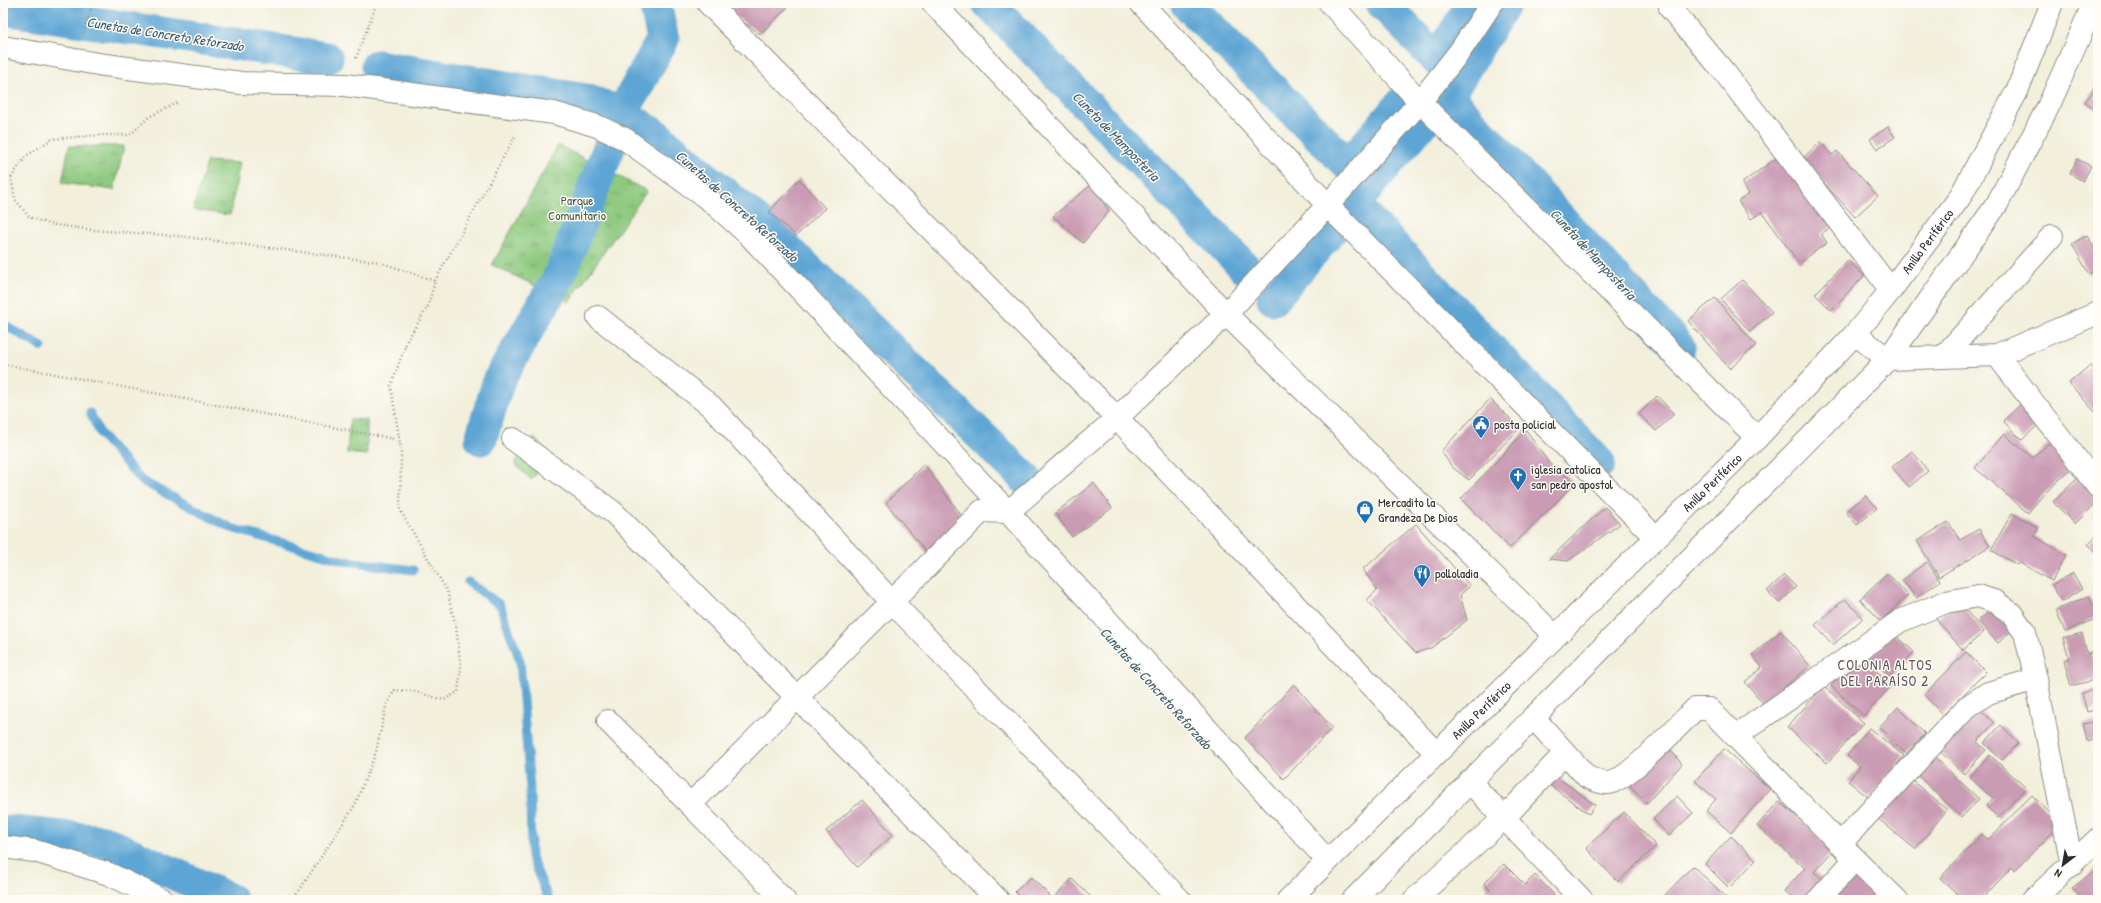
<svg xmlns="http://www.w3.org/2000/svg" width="2101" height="903" font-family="'Patrick Hand',sans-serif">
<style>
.park{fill:url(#park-tufts);stroke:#5c7a54}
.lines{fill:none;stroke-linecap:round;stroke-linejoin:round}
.stream{stroke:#5da5d4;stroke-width:9}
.canal{stroke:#5da5d4;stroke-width:33}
.building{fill:#ca9cb4}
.minor-casing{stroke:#8e8d83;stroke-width:24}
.highway-casing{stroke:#8e8d83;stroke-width:24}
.path{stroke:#8e8d83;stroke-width:2.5;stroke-dasharray:1 3;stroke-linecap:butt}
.minor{stroke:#fff;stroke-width:22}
.highway{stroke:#fff;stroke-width:22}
.labels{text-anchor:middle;stroke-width:3;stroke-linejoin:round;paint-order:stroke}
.park-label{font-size:13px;fill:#485a44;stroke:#fdfcf7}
.street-label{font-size:13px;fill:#2b2b2b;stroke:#fdfcf7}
.poi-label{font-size:13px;fill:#2b2b2b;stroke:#fdfcf7;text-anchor:start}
.water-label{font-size:14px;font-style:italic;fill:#3f5c6f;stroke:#fdfcf7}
.neighbourhood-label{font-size:14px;letter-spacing:1px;fill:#63535b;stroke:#fdfcf7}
</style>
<defs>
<pattern id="park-tufts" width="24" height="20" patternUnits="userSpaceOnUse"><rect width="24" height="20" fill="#8dc97e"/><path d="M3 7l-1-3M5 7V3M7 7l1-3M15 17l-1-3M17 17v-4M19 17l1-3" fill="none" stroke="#73a367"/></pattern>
</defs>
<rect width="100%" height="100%" fill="#fdfcf7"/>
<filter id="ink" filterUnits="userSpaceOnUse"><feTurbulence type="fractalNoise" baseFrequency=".025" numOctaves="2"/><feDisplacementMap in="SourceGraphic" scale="8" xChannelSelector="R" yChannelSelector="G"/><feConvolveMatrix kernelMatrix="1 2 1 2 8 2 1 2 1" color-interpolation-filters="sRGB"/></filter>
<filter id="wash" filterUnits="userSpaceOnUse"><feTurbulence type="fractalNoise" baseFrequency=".012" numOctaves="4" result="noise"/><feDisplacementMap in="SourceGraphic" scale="16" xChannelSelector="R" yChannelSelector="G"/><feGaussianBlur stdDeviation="0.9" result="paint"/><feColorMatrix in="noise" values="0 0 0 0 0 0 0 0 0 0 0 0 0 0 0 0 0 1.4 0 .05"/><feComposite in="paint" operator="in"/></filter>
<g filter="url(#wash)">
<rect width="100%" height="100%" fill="#f2efdb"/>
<g class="park">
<path d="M558,145L647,191L569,302L492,265Z"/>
<path d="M69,146H124L114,190L62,183Z"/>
<path d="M207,161L240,163L230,215L193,210Z"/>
<path d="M350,419L367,420V455L347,453Z"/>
<path d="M534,438L553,457L531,480L514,463Z"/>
</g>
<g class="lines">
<g class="stream">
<path d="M3,324L42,347"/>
<path d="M90,413L101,435L142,481L231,528L345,561L413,570"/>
<path d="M468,582L500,605L520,661L530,789L531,857L549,900"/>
</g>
<g class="canal">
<path d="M988,3L1245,268"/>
<path d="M1186,3L1348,165L1403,102"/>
<path d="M1382,3L1437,60L1473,3"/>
<path d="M3,9L327,58"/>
<path d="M377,66L586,100L621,113L657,136L763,226L1026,479"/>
<path d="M1451,100L1679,347"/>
<path d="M619,119L663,39L655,3"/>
<path d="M1354,204L1599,463"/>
<path d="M1273,299L1456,83L1505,3"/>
<path d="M481,439L499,380L559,277L612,140"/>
<path d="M3,831L103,841L231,900"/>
</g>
</g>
<g id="blocks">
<g class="building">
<path d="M717,3H792L760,34Z"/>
<path d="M2098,84V111L2085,102Z"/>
<path d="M1888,127L1895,137L1877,149L1870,139Z"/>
<path d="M1820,142L1832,155L1837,151L1878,196L1855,217L1802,159Z"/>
<path d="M1783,153L1835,224L1821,234L1827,243L1799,263L1762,212L1751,219L1738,201L1749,194L1742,183Z"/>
<path d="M2077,159L2091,166L2083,181L2070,174Z"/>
<path d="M799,179L825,208L796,236L769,212Z"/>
<path d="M1091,185L1109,211L1083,243L1053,216Z"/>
<path d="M2087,235L2098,254V269L2089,274L2072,244Z"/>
<path d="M1848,260L1864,276L1831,310L1815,294Z"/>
<path d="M1742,280L1772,312L1750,332L1721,299Z"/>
<path d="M1715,298L1756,345L1730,369L1688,321Z"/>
<path d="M2090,365L2098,374V410L2095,412L2069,383Z"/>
<path d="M1657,396L1674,414L1656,431L1639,414Z"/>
<path d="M1490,399L1520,428L1469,480L1452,467L1441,451Z"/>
<path d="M2025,400L2044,419L2022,440L2003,421Z"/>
<path d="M1526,430L1549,463L1575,483L1510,548L1461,499Z"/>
<path d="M2004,434L2033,458L2049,443L2073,467L2044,494L2028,513L1975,468Z"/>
<path d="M1912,451L1928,471L1909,487L1892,467Z"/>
<path d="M924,464L967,523L931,558L886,503Z"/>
<path d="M2081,475L2098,492V501L2075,524L2053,502Z"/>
<path d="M1094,483L1112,508L1072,537L1055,513Z"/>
<path d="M1866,495L1877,508L1857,525L1846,512Z"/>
<path d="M1605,507L1620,524L1568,561L1549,559Z"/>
<path d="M2012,513L2038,528L2034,536L2066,555L2052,581L2018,562L2017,565L1991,550Z"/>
<path d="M1948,522L1960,540L1979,529L1990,546L1939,577L1917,541Z"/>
<path d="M1416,524L1470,586L1460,595L1467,620L1431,648L1416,653L1367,600L1377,590L1363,569Z"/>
<path d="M2098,534V554L2088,544Z"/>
<path d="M1927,562L1940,581L1916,598L1902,580Z"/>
<path d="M1887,573L1908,595L1881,621L1860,599Z"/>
<path d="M2073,573L2082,589L2062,602L2052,585Z"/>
<path d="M1784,575L1796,587L1779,603L1767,591Z"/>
<path d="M2089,596L2098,618L2065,632L2056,610Z"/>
<path d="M1845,599L1863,618L1833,645L1815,625Z"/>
<path d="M1958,601L1984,632L1963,650L1936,619Z"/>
<path d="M1995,606L2015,628L1998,643L1978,621Z"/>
<path d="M1781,631L1810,666L1764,704L1745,682L1762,667L1752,655Z"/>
<path d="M1891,631L1914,652L1890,677L1868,656Z"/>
<path d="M2082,633L2087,654L2092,652L2098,679L2071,686L2064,660L2069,658L2063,638Z"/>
<path d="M1966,652L1986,672L1943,715L1924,695Z"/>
<path d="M1859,655L1892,685L1864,716L1831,686Z"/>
<path d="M1294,684L1332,728L1284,779L1245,738Z"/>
<path d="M1824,686L1864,723L1827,763L1787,727Z"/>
<path d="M2098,689V709L2087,712L2082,693Z"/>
<path d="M1974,704L1994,723L1977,742L1986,750L1964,774L1934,746Z"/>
<path d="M1898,707L1925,734L1906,754L1879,727Z"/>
<path d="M2098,721V738L2087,741L2083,724Z"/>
<path d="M2001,725L2019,743L2002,760L1984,743Z"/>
<path d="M1869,728L1904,756L1869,798L1848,781L1860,766L1847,756Z"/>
<path d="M1668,747L1682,764L1647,803L1628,784Z"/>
<path d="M1724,749L1770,789L1731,833L1706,811L1716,799L1695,781Z"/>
<path d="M1930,753L1979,799L1962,817L1913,771Z"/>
<path d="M1990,755L2026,788L1998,818L1986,806L1993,798L1969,777Z"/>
<path d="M1553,774L1595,805L1589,814L1544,781Z"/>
<path d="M1908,777L1947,810L1915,849L1876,817Z"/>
<path d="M2032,795L2061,824L2015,870L2012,867L1981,900H1964L1940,878L1982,834L1988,840Z"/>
<path d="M1677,796L1693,813L1669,836L1653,819Z"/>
<path d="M862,800L893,835L857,867L826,831Z"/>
<path d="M1779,801L1834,849L1814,872L1828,884L1814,900H1794L1784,891L1805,868L1757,826Z"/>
<path d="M1624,812L1656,846L1618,882L1586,848Z"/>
<path d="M1731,836L1756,860L1729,888L1705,864Z"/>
<path d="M1504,864L1525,885L1535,875L1559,900H1480L1490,890L1484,883Z"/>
<path d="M1693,866L1723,894L1728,900H1660Z"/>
<path d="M2098,868V900H2083L2072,888Z"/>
<path d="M1856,870L1886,900H1829Z"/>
<path d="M1031,877L1050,896L1046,900H1023L1015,892Z"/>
<path d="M1072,879L1091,897L1088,900H1052Z"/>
</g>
</g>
</g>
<g filter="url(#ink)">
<use href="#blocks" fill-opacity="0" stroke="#8e8d83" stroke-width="1"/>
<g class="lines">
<defs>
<g id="minor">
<path d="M708,3L1117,418L1436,753"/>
<path d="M933,3L1226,314L1555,636"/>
<path d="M1141,3L1334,212L1655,537"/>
<path d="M1330,3L1420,102L1757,438"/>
<path d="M1670,8L1725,73L1891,290"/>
<path d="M3,47L98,64L241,83L345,85L554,113L597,126L625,139L711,201L750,236L1008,512L1328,861"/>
<path d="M598,317L712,407L892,602L1180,900"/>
<path d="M1855,334L1888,359L1997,355L2098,313"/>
<path d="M1997,355L2098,487"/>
<path d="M1943,357L2052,236"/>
<path d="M513,439L613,512L998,900"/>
<path d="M1533,717L1587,777C1594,780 1600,783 1608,783C1626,782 1680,724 1695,709H1709L1840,844L1897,900"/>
<path d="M608,721L784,900"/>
<path d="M1736,736L1900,621L1946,602L1978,596L1996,602L2011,613L2025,633L2036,679L2072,865"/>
<path d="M1469,781L1582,900"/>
<path d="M691,804L982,511L1008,512L1117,418L1226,314L1328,205L1420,102L1460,51L1492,3"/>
<path d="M1840,844L1967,707L1988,693L2036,679"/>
<path d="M3,847L35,851L109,874L163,900"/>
<path d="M1414,900L1504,818L1565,753"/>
<path d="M1818,900L1855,859"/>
<path d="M2033,900L2098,839"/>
</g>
<g id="highway">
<path id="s1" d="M1288,900L1757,438L1855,334L1891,290L1960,197L2017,91L2052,3"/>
<path d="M1353,900L1888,359L1997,204L2049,105L2094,3"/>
</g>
</defs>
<use href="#minor" class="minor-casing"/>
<use href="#highway" class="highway-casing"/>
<g class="path">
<path d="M83,33L93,3"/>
<path d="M356,58L377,3"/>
<path d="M177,103L149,117L130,135H101L52,139L26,156L11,178L15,199L29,217L49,224L93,230L178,236L379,262L435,281L428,306L407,341L391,386L401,450L400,510L447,591L456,627L461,668L458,692L444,700L412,691L395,690L386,706L376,752L355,805L293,900"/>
<path d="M435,281L515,136"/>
<path d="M3,364L399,440"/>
</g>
<use href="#minor" class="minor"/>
<use href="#highway" class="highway"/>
</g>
</g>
<defs>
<symbol id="civic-pin" viewBox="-11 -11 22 30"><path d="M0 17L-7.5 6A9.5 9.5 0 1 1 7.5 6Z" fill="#1f6fb2" stroke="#fdfcf7"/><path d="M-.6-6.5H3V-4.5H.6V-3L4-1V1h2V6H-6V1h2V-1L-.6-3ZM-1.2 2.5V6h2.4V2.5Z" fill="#fff"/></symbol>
<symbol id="church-pin" viewBox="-11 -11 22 30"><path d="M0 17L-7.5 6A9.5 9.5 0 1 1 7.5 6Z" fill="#1f6fb2" stroke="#fdfcf7"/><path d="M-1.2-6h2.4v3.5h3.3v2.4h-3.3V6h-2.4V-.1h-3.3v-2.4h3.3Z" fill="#fff"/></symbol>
<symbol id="shop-pin" viewBox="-11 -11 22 30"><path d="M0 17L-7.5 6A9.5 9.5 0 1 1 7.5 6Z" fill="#1f6fb2" stroke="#fdfcf7"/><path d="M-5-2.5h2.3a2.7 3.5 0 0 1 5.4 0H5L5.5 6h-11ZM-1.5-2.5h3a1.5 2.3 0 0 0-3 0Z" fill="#fff"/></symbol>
<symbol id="restaurant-pin" viewBox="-11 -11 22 30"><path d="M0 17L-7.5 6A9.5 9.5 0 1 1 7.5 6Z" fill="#1f6fb2" stroke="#fdfcf7"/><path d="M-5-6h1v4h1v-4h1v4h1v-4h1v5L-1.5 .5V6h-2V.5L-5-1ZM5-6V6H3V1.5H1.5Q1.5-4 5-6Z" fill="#fff"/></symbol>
</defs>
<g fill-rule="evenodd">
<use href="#civic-pin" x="1471" y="414" width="20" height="27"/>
<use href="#church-pin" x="1508" y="466" width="20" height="27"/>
<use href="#shop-pin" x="1355" y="499" width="20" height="27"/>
<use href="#restaurant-pin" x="1412" y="563" width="20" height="27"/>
</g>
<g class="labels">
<g class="park-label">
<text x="577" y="205">Parque<tspan x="577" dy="15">Comunitario</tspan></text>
</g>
<g class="street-label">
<text dy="5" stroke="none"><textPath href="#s1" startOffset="919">Anillo Periférico</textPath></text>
<text dy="5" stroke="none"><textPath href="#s1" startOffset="595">Anillo Periférico</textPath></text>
<text dy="5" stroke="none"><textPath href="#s1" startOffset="271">Anillo Periférico</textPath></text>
</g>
<g class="poi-label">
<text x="1494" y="429">posta policial</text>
<text x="1531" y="474">iglesia catolica<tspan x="1531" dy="15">san pedro apostol</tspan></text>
<text x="1378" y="507">Mercadito la<tspan x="1378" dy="15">Grandeza De Dios</tspan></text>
<text x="1435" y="578">polloladia</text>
</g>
<g class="water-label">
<text transform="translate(165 34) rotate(9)" y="5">Cunetas de Concreto Reforzado</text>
<text transform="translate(1116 136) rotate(46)" y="5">Cuneta de Mamposteria</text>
<text transform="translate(737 206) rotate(42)" y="5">Cunetas de Concreto Reforzado</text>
<text transform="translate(1593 254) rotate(47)" y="5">Cuneta de Mamposteria</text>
<text transform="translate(1156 688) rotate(48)" y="5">Cunetas de Concreto Reforzado</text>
</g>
<g class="neighbourhood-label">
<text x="1885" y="670">COLONIA ALTOS<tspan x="1885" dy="16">DEL PARAÍSO 2</tspan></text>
</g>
</g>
<rect width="2101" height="903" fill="none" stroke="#fdfcf7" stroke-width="16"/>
<g transform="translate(2063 865) rotate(211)" stroke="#fdfcf7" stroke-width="3" paint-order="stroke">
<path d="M0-3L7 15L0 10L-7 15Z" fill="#2b2b2b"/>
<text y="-6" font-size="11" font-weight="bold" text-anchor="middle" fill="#2b2b2b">N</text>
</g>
</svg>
